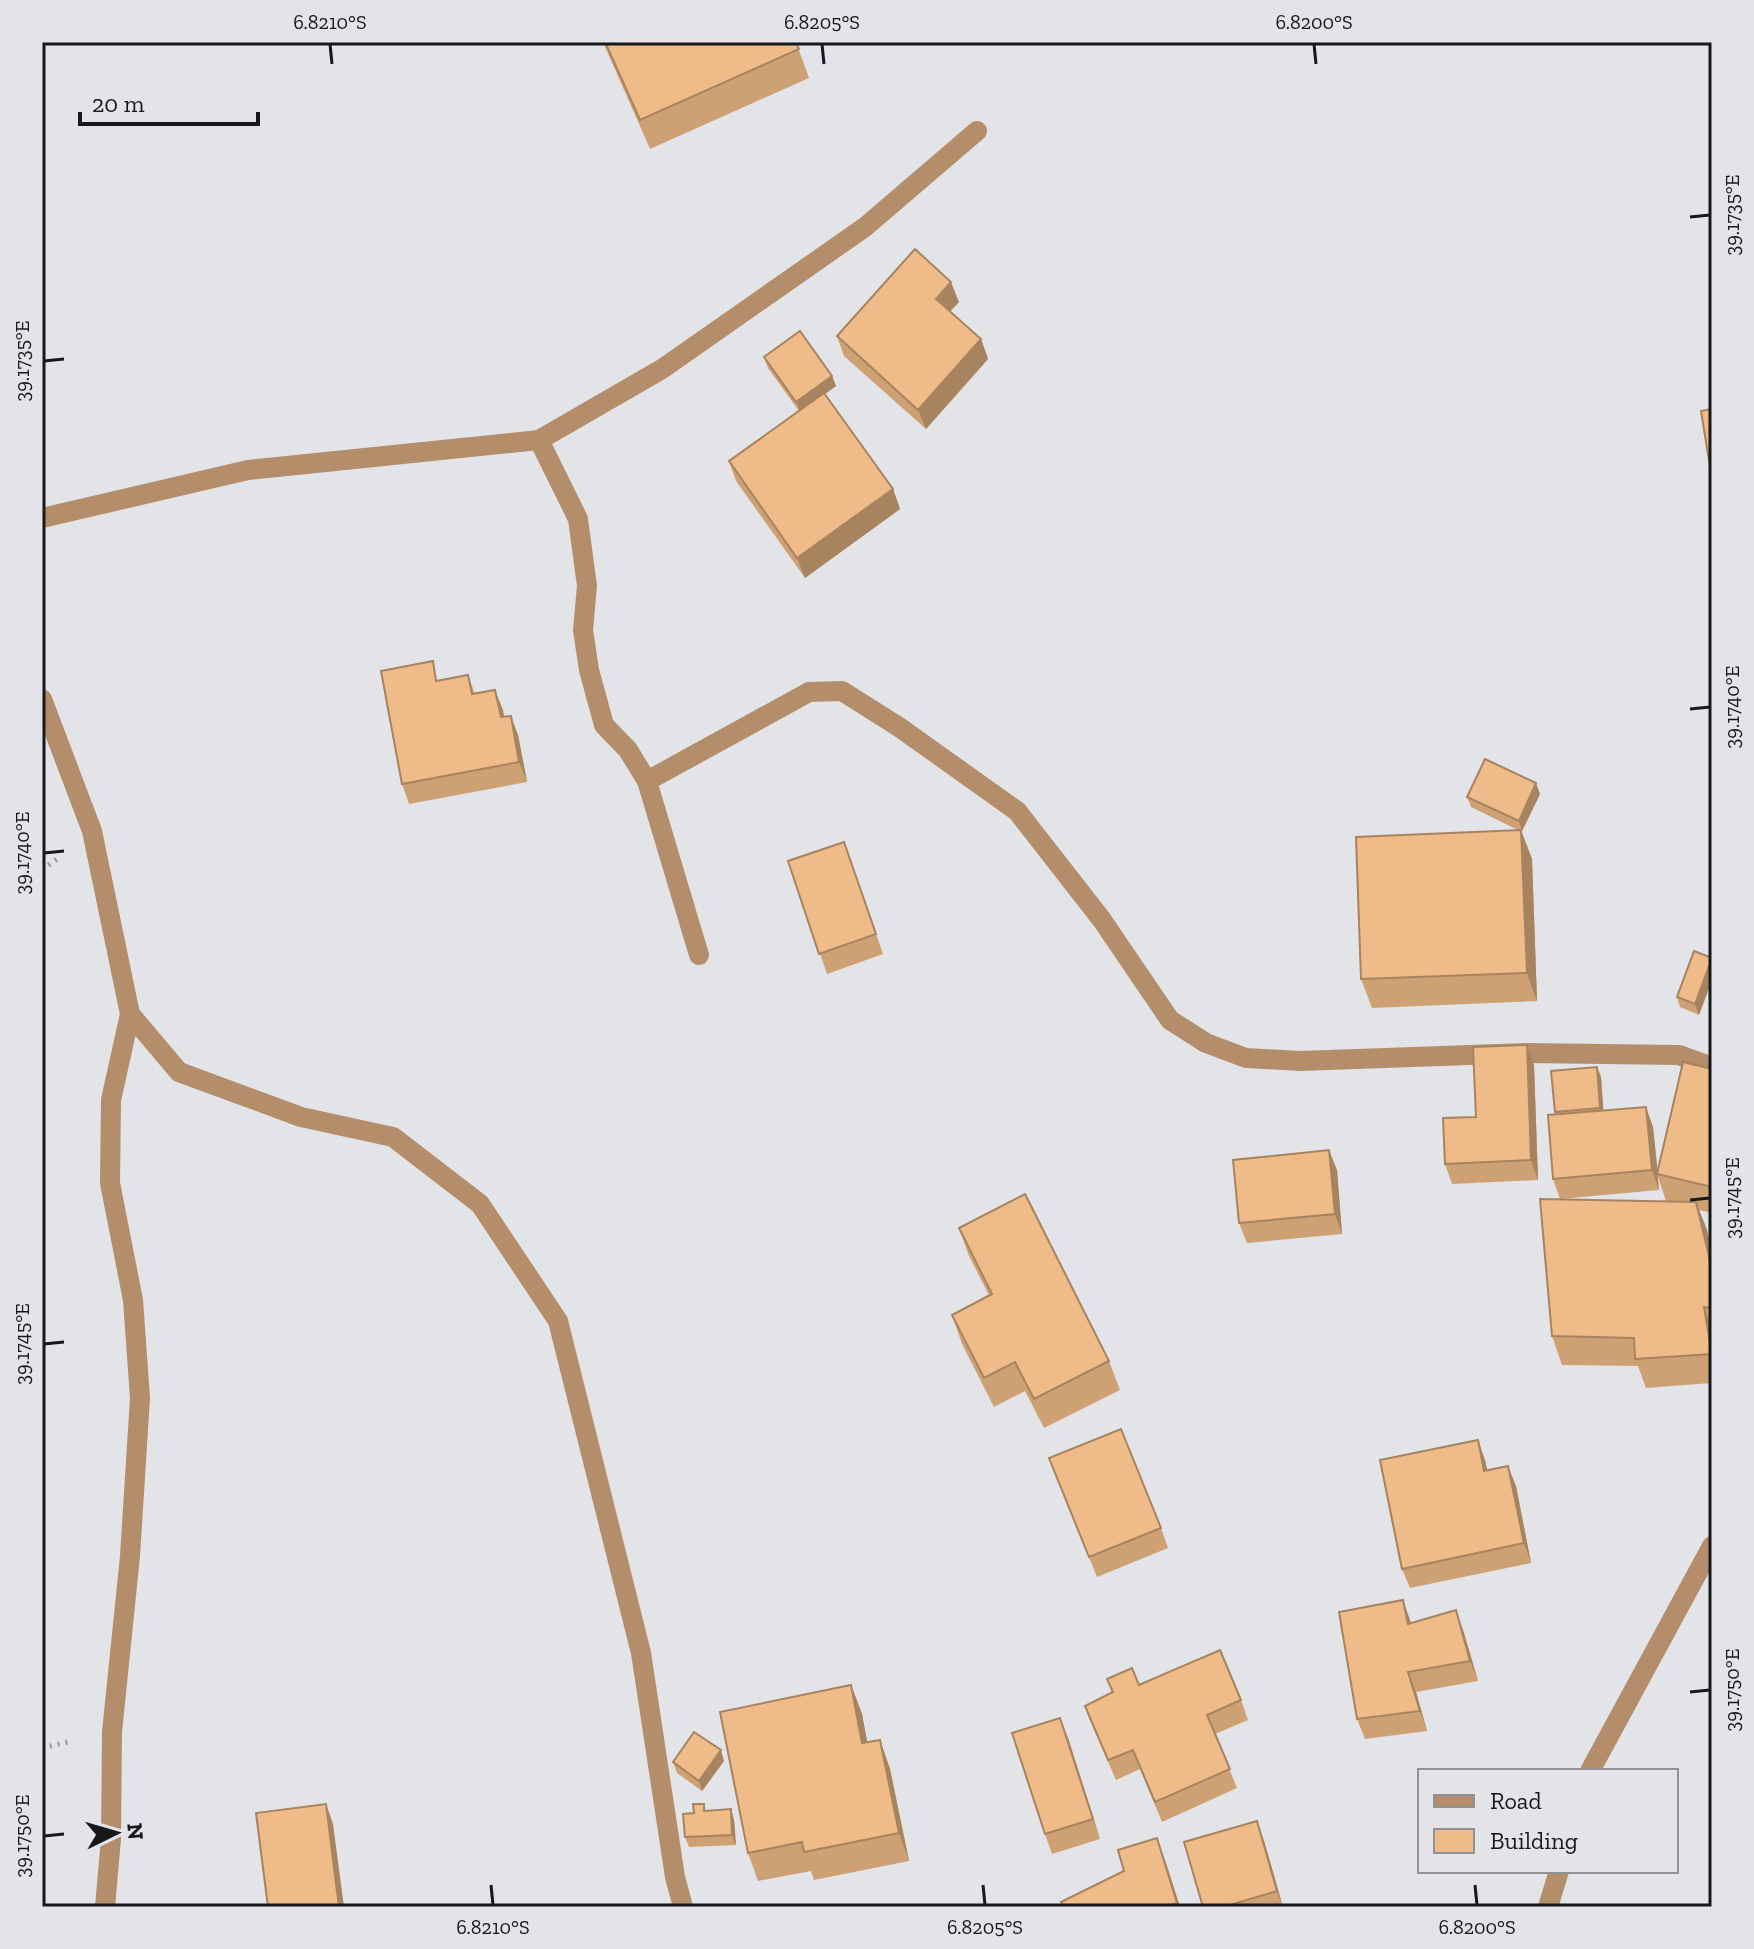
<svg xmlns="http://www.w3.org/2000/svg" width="1754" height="1949" font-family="'Zilla Slab',serif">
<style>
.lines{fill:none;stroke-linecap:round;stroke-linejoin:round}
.path{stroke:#98999b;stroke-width:5;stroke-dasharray:2 6;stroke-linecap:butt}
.street{stroke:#b48e6a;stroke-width:20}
.wall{fill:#cea175}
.shaded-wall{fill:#a7835f}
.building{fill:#efbb88;stroke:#a7835f;stroke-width:2}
.ticks{fill:none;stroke:#171819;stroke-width:3}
.neatline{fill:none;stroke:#171819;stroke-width:3}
.ticks-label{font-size:20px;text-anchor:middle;fill:#171819}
</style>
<rect width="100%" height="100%" fill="#e3e4e8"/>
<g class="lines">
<g class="path">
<path d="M42,870L57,859"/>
<path d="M42,1748L72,1741"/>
</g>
<g class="street">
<path d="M539,440L578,519L587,586L583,630L589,670L604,725L628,750L647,781L699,955"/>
<path d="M42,518L248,470L539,440L662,369L865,227L977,131"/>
<path d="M42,699L92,831L130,1014L111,1100L110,1183L133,1300L140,1398L130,1556L112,1732L111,1839L105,1907"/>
<path d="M647,781L809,692L842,691L899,727L1017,811L1102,920L1170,1020L1206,1043L1246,1058L1300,1061L1526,1053L1679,1055L1712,1067"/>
<path d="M130,1014L179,1072L301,1117L393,1137L480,1204L558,1321L641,1653L675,1877L683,1907"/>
<path d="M1590,1771L1712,1546"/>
<path d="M1548,1907L1559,1871"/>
</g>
</g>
<g class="wall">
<path d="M603,42H796L809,78L650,149Z"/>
<path d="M959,302L950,311L981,339L988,359L926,429L844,356L837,336Z"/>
<path d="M764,357L832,376L836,386L825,394L893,489L900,509L805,578L736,481L729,461L799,411L768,368Z"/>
<path d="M468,675L475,694L495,690L504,717L518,735L527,782L409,804L402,784L440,680Z"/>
<path d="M1540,794L1522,831H1521L1532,859L1537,1001L1372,1008L1361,979L1520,831L1471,807L1467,797Z"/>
<path d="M844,842L883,954L827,974L788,861Z"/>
<path d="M1712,958V980L1699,1015L1680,1007L1677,997Z"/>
<path d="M1534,1065L1538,1180L1452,1184L1445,1164L1476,1117Z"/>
<path d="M1597,1067L1601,1077L1603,1111L1653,1127L1657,1170L1712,1069V1213L1699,1210L1707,1230L1712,1253V1383L1646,1388L1638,1366L1562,1365L1552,1336L1666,1201L1658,1177L1659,1190L1560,1199L1553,1179L1556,1115L1555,1112Z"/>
<path d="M1337,1170L1342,1234L1247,1243L1239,1223Z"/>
<path d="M959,1228L1109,1361L1120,1390L1044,1428L1025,1391L994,1407L962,1344L952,1315L989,1295L969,1256Z"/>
<path d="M1049,1458L1161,1528L1168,1548L1097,1577Z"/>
<path d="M1485,1460L1487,1470L1516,1486L1531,1563L1410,1588L1402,1569Z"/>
<path d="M1410,1620L1411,1623L1463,1630L1478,1681L1416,1692L1427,1731L1365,1739L1357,1719Z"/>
<path d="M1107,1679L1139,1685L1241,1700L1248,1720L1215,1734L1237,1788L1162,1822L1140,1769L1116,1780L1092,1725L1085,1706L1112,1693Z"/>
<path d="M851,1685L862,1714L867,1743L880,1740L890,1769L909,1861L814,1880L811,1871L758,1881L748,1853Z"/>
<path d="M1068,1738L1100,1839L1052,1854L1045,1834Z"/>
<path d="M724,1761L702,1791L677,1773L673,1762Z"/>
<path d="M704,1804L706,1811L731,1809L734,1820L736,1845L689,1847L685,1837L694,1813Z"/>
<path d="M1157,1838L1180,1907H1063L1124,1871Z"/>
<path d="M1264,1841L1283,1907H1203Z"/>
</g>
<g class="shaded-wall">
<path d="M951,282L959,302L943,319L936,299Z"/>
<path d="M981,339L988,359L926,429L918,410Z"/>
<path d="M832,376L836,386L800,412L796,402Z"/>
<path d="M893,489L900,509L805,578L797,558Z"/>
<path d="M495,690L503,710L508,737L501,717Z"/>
<path d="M511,716L518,735L527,782L519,762Z"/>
<path d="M1536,783L1540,794L1522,831L1519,821Z"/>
<path d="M1521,830L1532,859L1537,1001L1527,973Z"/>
<path d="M1712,960V980L1699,1015L1695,1004Z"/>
<path d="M1527,1045L1534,1065L1538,1180L1531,1160Z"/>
<path d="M1597,1067L1601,1077L1604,1118L1600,1108Z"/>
<path d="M1646,1107L1653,1127L1658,1174H1657L1659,1190L1652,1170Z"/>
<path d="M1329,1150L1337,1170L1342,1234L1335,1214Z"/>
<path d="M1696,1202L1707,1230L1712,1253V1269Z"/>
<path d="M1704,1307L1712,1330V1355V1354Z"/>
<path d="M1478,1440L1485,1460L1492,1491L1484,1471Z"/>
<path d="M1508,1466L1516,1486L1531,1563L1524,1543Z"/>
<path d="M1403,1600L1410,1620L1415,1644L1408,1624Z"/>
<path d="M1456,1610L1463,1630L1478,1681L1470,1661Z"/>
<path d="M1408,1672L1416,1692L1427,1731L1420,1711Z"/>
<path d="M851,1685L862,1714L873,1772L862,1743Z"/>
<path d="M1060,1718L1068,1738L1100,1839L1093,1819Z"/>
<path d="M880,1740L890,1769L909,1861L899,1833Z"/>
<path d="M721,1750L724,1761L702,1791L699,1781Z"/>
<path d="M326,1804L333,1824L344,1907H339Z"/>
<path d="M731,1809L734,1820L736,1845L732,1835Z"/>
<path d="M1257,1821L1264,1841L1283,1907L1277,1891Z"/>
<path d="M1157,1838L1167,1866L1180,1907H1179L1177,1903Z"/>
</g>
<g class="building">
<path d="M605,42H796L799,49L640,120Z"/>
<path d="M915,249L951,282L936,299L981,339L918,410L837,336Z"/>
<path d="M800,331L832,376L796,402L764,357Z"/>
<path d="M824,393L893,489L797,558L729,461Z"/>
<path d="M1712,409V479L1701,411Z"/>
<path d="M433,661L436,681L468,675L472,694L495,690L501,717L511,716L519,762L402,784L381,671Z"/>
<path d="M1485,759L1536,783L1519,821L1467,797Z"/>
<path d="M1521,830L1527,973L1361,979L1356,837Z"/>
<path d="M844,842L876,934L819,954L788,861Z"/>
<path d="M1694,951L1712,958L1695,1004L1677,997Z"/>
<path d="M1527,1045L1531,1160L1445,1164L1443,1118L1476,1117L1473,1047Z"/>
<path d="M1683,1062L1712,1069V1187L1657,1174Z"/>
<path d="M1597,1067L1600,1108L1555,1112L1551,1071Z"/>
<path d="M1646,1107L1652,1170L1553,1179L1548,1115Z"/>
<path d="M1329,1150L1335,1214L1239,1223L1233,1160Z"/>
<path d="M1025,1194L1109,1361L1034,1399L1015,1362L984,1378L952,1315L992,1294L959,1228Z"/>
<path d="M1540,1199L1696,1202L1712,1269V1308L1704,1307L1712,1354L1635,1359L1634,1338L1552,1336Z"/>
<path d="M1121,1429L1161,1528L1089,1557L1049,1458Z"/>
<path d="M1478,1440L1484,1471L1508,1466L1524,1543L1402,1569L1380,1460Z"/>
<path d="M1403,1600L1408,1624L1456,1610L1470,1661L1408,1672L1420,1711L1357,1719L1339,1612Z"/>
<path d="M1220,1650L1241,1700L1207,1715L1230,1769L1155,1802L1133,1750L1108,1760L1085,1706L1113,1692L1107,1679L1132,1668L1139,1685Z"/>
<path d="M851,1685L862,1743L880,1740L899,1833L804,1852L802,1842L748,1853L720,1712Z"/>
<path d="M1060,1718L1093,1819L1045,1834L1012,1733Z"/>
<path d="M694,1732L721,1750L699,1781L673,1762Z"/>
<path d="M326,1804L339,1907H268L256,1813Z"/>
<path d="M693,1804H704V1811L731,1809L732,1835L685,1837L683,1814L694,1813Z"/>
<path d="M1257,1821L1277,1891L1223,1907H1203L1184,1842Z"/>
<path d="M1157,1838L1177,1903L1164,1907H1064L1061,1902L1124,1871L1118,1850Z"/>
</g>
<path class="ticks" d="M330,44L332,64M822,44L824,64M1314,44L1316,64M1690,217L1710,215M44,361L64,359M1690,709L1710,707M44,853L64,851M1690,1200L1710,1198M44,1344L64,1342M1690,1692L1710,1690M44,1836L64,1834M491,1885L493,1905M983,1885L985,1905M1475,1885L1477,1905"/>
<rect width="1754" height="1949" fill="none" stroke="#e3e4e8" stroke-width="88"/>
<rect x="1418" y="1769" width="260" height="104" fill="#e3e4e8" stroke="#919295" stroke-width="2"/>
<rect x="1434" y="1795" width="40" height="12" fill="#b48e6a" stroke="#919295" stroke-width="2"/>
<text x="1490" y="1809" font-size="24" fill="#171819">Road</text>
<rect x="1434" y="1829" width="40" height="24" fill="#efbb88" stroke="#919295" stroke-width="2"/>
<text x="1490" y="1849" font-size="24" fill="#171819">Building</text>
<g transform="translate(116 1833) rotate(85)" stroke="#e3e4e8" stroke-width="6" paint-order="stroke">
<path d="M0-6L14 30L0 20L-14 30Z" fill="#171819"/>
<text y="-12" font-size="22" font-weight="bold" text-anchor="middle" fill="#171819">N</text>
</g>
<path d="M80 112v12h178v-12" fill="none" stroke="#171819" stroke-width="4"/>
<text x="92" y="112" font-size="24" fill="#171819" stroke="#e3e4e8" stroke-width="6" paint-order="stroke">20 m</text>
<rect x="44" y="44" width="1666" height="1861" class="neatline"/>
<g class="ticks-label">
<text x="330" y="29">6.8210°S</text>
<text x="822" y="29">6.8205°S</text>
<text x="1314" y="29">6.8200°S</text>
<text transform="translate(1732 215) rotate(-90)" y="7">39.1735°E</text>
<text transform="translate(22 361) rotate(-90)" y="7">39.1735°E</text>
<text transform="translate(1732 707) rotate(-90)" y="7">39.1740°E</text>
<text transform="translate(22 853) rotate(-90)" y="7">39.1740°E</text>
<text transform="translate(1732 1198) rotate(-90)" y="7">39.1745°E</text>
<text transform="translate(22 1344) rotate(-90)" y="7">39.1745°E</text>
<text transform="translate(1732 1690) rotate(-90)" y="7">39.1750°E</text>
<text transform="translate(22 1836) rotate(-90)" y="7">39.1750°E</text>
<text x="493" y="1934">6.8210°S</text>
<text x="985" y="1934">6.8205°S</text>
<text x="1477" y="1934">6.8200°S</text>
</g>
</svg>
